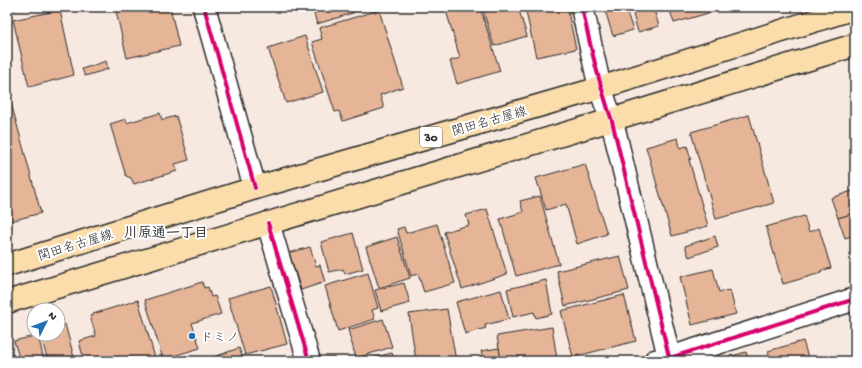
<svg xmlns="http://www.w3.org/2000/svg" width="862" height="368" font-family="'Gochi Hand','Klee One',sans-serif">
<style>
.building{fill:#e6b598;stroke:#2b2b2b}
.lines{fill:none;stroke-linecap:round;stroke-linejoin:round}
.minor-casing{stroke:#2b2b2b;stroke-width:25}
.tertiary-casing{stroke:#2b2b2b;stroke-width:25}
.primary-casing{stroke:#2b2b2b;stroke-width:25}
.minor{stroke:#fff;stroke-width:22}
.tertiary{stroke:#fff;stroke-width:22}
.primary{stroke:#faddab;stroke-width:22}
.cycleway-casing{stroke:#fff;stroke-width:6}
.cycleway{stroke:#d6006c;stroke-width:4}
.poi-dot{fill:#1f6fb2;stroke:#fff;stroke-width:1.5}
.labels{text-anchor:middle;stroke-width:4;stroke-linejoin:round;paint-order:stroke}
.shield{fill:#fff;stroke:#6b6b6b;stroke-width:1}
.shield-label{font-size:12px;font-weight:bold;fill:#2b2b2b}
.street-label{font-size:13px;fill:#2b2b2b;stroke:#fff}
.poi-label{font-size:13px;fill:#2b2b2b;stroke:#fff;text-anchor:start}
.neighbourhood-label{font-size:14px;font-weight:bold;fill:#2b2b2b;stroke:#fff}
</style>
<rect width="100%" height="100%" fill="#f8e9e0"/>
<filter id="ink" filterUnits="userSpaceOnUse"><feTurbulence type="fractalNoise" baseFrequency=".025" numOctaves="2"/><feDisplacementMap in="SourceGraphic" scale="8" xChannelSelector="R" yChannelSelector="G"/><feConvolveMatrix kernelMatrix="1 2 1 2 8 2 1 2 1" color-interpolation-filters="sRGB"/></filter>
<g filter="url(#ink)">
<g class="building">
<path d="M7,7H25L7,11Z"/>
<path d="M115,7H170L179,46L127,58Z"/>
<path d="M312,7H352L353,13L317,24Z"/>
<path d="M352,7H371L354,12Z"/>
<path d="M445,7H480L500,71L457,84L450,61L460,58Z"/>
<path d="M482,7H518L527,36L494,46Z"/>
<path d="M525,7H567L576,49L536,57Z"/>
<path d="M604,7H625L633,30L613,36Z"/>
<path d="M631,7H653L659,26L638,32Z"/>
<path d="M669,7H721L722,9L674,23Z"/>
<path d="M60,10L74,75L29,87L13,20Z"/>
<path d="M379,10L403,87L380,95L384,108L343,121L339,111L335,112L312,42L322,39L319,28Z"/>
<path d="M305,36L323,92L286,103L268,48Z"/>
<path d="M106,61L108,69L85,76L82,69Z"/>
<path d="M7,88L41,213L7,222Z"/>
<path d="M160,113L162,120L176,116L189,160L175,164L177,171L134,184L131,178L126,176L110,124L126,119L127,123L130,122Z"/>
<path d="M749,115L774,203L716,219L691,132Z"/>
<path d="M678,138L680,148L687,146L691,159L689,160L708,226L672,236L646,147Z"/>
<path d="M585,164L607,234L577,244L566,204L546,210L536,178Z"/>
<path d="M855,190V213L838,218L831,198Z"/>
<path d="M540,196L559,264L516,276L500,219L523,212L520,201Z"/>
<path d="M487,209L507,274L462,289L444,232L469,225L466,215Z"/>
<path d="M855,213V235L845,238L838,218Z"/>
<path d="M804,216L809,232L819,228L831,268L820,271L821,273L783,284L766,227Z"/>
<path d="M437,224L455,283L424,292L418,274L411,276L397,229L404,227L406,233Z"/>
<path d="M353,233L363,269L345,274L343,269L329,272L321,242Z"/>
<path d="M715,236L718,247L689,257L685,246Z"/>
<path d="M397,237L410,278L379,288L366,247Z"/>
<path d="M310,247L316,266L320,265L325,282L301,290L289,253Z"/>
<path d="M620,256L629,290L565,306L557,271Z"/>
<path d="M713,269L719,292L730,290L736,314L692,325L680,277Z"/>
<path d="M368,273L378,308L372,310L375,319L338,331L325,286Z"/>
<path d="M546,280L552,314L536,318L534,312L513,317L507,289Z"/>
<path d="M202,282L204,288L208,287L211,297L215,296L221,314L192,323L200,348L163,359L145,300Z"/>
<path d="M404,283L410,303L381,311L375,290Z"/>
<path d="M271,286L287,344L245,355L228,298Z"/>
<path d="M501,290L509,319L485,325L486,328L465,334L456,302Z"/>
<path d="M624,295L636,341L573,357L561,311Z"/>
<path d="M138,300L156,361H84L79,341L96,336L90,316H93V314Z"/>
<path d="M447,309L456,361H416L409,314Z"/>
<path d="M383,319L392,347L356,358L348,330Z"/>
<path d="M65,324L75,361H48L40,334H58V327Z"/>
<path d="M552,327L557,359L547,361H534V359L522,361H501L497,336Z"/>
<path d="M38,335L44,361H20L14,341Z"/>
<path d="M803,341L809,361H771L768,351Z"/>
<path d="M239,348L244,361H212L211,358Z"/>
<path d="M499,348L501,361H483L481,351Z"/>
<path d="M746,352L749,361H719L718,360Z"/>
<path d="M392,353L395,361H360Z"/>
<path d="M13,354L15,361H7V355Z"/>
</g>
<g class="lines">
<defs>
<g id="minor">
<path d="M204,7L255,188"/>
<path d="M582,7L600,88"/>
<path d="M268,223L309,361"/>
<path d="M655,361L670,358L855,299"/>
</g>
<path id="tertiary" d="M600,88L612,121L670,361"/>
<g id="primary">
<path d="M7,265L255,188L600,88L855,8"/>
<path d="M7,302C289,216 573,133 855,45"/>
</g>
</defs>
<use href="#minor" class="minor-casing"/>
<use href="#tertiary" class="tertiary-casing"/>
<use href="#primary" class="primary-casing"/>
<use href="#minor" class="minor"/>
<use href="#tertiary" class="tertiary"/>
<use href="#primary" class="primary"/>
<defs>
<g id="cycleway">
<path d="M204,7L255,188"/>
<path d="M582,7C590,46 599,83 612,121L670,361"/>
<path d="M268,223L309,361"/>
<path d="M655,361L670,358L855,299"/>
</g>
</defs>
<use href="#cycleway" class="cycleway-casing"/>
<use href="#cycleway" class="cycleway"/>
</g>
</g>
<circle class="poi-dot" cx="192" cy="336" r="4"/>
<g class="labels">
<rect class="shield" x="420" y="127" width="22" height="20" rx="3"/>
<g class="shield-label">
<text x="431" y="141">30</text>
</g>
<g class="street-label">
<text transform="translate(489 120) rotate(-16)" y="5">関田名古屋線</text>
<text transform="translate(75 244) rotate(-17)" y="5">関田名古屋線</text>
</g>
<g class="poi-label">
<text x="200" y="341">ドミノ</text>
</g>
<g class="neighbourhood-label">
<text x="166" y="237">川原通一丁目</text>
</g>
</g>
<rect width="862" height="368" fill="none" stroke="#fff" stroke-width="24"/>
<rect x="12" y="12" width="838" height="344" fill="none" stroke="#2b2b2b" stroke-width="1.5" filter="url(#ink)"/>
<g transform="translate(46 322) rotate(48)"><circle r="19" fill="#ffffff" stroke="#aaaaaa"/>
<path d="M0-3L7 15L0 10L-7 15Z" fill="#1f6fb2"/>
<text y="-6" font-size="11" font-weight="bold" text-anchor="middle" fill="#2b2b2b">N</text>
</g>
</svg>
